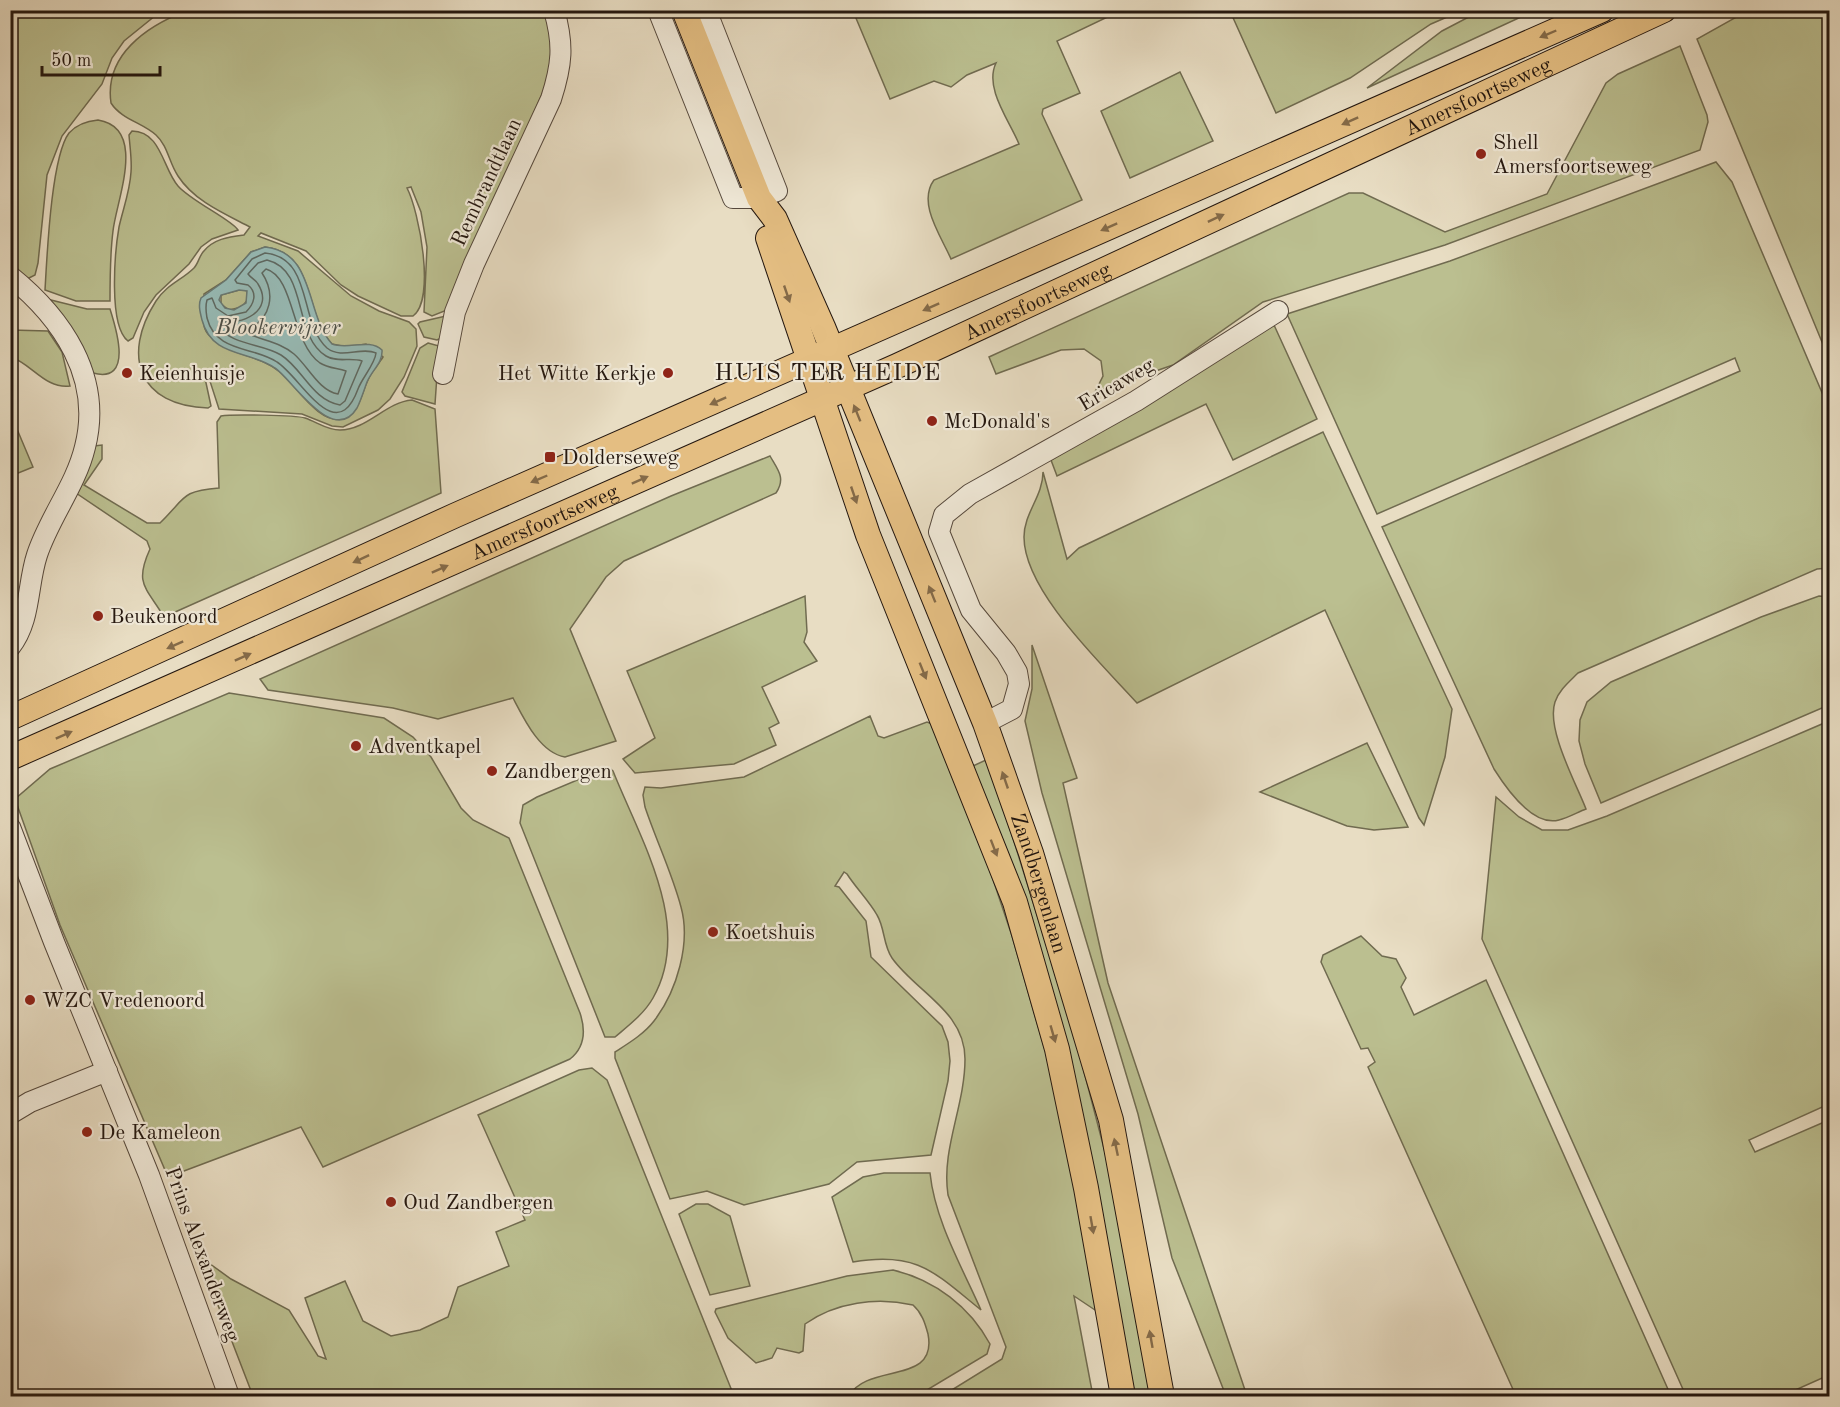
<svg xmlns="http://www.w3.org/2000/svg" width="1840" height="1407" font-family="'Old Standard TT',serif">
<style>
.green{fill:#bbbf90;stroke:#706b50;stroke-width:1.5;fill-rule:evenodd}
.water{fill:#97bbb6;stroke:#697973;stroke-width:1.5;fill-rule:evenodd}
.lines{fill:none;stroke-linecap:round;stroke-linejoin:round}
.shore{stroke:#5e6962;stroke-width:1.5}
.minor-casing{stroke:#55483c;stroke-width:22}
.major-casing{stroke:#24170f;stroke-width:26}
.minor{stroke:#f0e9d8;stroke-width:20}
.major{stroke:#e4be82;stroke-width:24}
.oneway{fill:#846a48}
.poi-dot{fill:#8f2418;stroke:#f0e9d8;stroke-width:2}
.labels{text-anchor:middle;stroke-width:4.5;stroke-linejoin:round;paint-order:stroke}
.street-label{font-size:21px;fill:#24170f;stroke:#f0e9d8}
.poi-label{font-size:21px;fill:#24170f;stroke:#f0e9d8;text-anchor:start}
.water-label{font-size:22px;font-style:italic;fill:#4c5049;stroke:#f0e9d8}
.quarter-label{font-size:24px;letter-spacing:1.5px;fill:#24170f;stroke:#f0e9d8}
</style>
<rect width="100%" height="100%" fill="#e8ddc3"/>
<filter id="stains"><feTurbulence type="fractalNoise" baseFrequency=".00333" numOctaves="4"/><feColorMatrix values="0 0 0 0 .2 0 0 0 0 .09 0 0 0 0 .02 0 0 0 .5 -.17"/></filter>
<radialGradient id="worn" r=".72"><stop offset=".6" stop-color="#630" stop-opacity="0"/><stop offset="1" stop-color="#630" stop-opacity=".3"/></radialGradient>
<g class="green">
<path d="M1482,10L1534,11L1367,88L1442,31Z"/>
<path d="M11,11H161L124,41L112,58L102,84L62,136L47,175L38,263L35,275L25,280L11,269Z"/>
<path d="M186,11H546L554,45L551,74L447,310L432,316L424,312L427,247L421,212L411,187L407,188C419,211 436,299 413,316H401L358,296L341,285L306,251L261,233L258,236L298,251L351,296L379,311L409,322L416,329L417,346L404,377L390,399L378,410L343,427L332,426L302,414L219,409L208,375L203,369L211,406L208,408C139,406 121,356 156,301C166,285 182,280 194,268C198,264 199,257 203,252C213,239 228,237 244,235L250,227C225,214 194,201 178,176C169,163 168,146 156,135C143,123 121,119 111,103C104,55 147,26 186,11ZM265,247C316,252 304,315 332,344L347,347L366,344L383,357C378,365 371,372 368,380C361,394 360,412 344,418C320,427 295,384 280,372C258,353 228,357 208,334C200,325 204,305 204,294L226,280L251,252Z"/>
<path d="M853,11H1120L1057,41L1080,93L1043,109L1042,114L1082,200L951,259C941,236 917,203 934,180L1019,144C1009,120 984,88 996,63L967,75L951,87L934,81L890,99Z"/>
<path d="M1230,11H1461L1431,24L1350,78L1276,113Z"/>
<path d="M1741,11H1829V359L1697,39L1742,14Z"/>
<path d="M1680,46L1707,115L1708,122L1700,150L1445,245L1263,302L1173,365L1095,392L1103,376L1101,361L1084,349L1061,350L996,374L989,357L1349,193H1363L1445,232L1547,194L1606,83L1618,74Z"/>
<path d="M1180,72L1213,141L1130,178L1101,111Z"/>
<path d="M98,120C148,128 116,201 113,231C110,254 110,278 110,301H76L45,290C47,257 51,157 69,133C77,124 87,121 98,120Z"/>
<path d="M132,131C161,131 163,169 178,186C191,201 232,220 238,230L212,239L201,247L189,264L156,295L144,312L133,338L128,341C108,326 115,250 119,227C123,209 130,191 131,172C132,160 130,148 129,135Z"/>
<path d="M1716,162L1732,182L1829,409V568L1817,569L1578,673C1569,682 1559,690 1555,702C1546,729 1576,783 1586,809C1578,812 1568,818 1559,820C1533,827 1506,788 1494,769L1382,527L1740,371L1735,358L1377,514L1287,314L1450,261Z"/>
<path d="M243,289L247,291L248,299L242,307L229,310L221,304V295Z"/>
<path d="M47,299L87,309H110C116,328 134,384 93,373L72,329Z"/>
<path d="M446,316L441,338L437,340L424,337L418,324L420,322Z"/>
<path d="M1274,325L1317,419L1233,460L1206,404L1057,476L1051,460Z"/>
<path d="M10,330L48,331L62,352L70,386C45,389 32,364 11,357Z"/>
<path d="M428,343L439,346L435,404L405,396L402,392L420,348Z"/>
<path d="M412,400L435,409L441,493L164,617C146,587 134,584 150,549L147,541L76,493L94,446L102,445V459L84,485L147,523H160C186,498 180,491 219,488L217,422L221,416C231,414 295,415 305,418C317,422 327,430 340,430C367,430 386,402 412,400Z"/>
<path d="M11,422H14L33,467L11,476Z"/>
<path d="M1323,432L1452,709L1445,757L1424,825L1419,818L1325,610L1137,703C1102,664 1024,591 1024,537C1024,513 1043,496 1043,472L1067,559L1079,548Z"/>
<path d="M770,456C778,470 786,478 776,493L624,561L606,577L570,629L616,741L565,757C540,753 524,719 513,698L438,719L393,708L268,690L260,679L671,496Z"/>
<path d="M805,596L807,632L804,642L817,661L762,687L779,723L769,728L776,745L734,764L635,773L623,759L655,738L627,671Z"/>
<path d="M1819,596L1829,597V705L1601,803L1585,764L1579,741L1580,720L1587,702L1611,682L1761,617Z"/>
<path d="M1032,645L1077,778L1063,783L1108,983L1247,1396H1226L1172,1258L1138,1114L1042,793L1025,721L1032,689Z"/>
<path d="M229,693L384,718L413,737L431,757L461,808L473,820L509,838L580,1013C586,1031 585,1047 570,1059L323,1167L301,1127L168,1177L60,925L15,799L50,769Z"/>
<path d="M870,716L878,736L884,738L927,722L942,728L1012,936L1058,1095L1098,1312L1074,1296L1093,1396H942L1002,1359L1006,1347L948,1195C941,1149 965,1106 965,1059C965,1011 916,992 892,958C883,945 885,928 877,915C869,901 856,888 847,874L844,872L835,886L839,887L866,921L871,957L942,1026L948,1042L950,1061L948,1081L931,1155L857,1162L829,1184L744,1205L707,1191L670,1199L615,1058V1052C629,1043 644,1034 654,1021C677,991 691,943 681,907C672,873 656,840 645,807L643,795L645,787L661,788L744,777Z"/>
<path d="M1829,721V1104L1749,1140L1755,1152L1829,1120V1375L1782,1396H1686L1482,939L1496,797L1519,817L1542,830H1568L1607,816Z"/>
<path d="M1367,743L1408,827L1374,830L1347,826L1260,792Z"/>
<path d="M988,759L1073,1029L1122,1218L1158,1396H1132L1122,1345L973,766Z"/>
<path d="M608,767L613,771C640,839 694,926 653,998C644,1014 628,1026 615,1037H605L520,823L523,805L537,797Z"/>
<path d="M1361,936L1382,956L1396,959L1406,978L1401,987L1414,1015L1486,980L1671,1396H1516L1368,1067L1375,1062L1368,1048L1361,1049L1321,962L1323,955Z"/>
<path d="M592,1068L607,1080L734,1396H253L199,1256L231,1279L289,1310L318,1356L326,1359L305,1298L345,1281L363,1321L391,1336L420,1330L448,1317L458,1287L509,1266L496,1232L525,1220L478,1115L579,1070Z"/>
<path d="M884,1173H930C935,1221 962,1267 981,1310C934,1272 917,1251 853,1262L832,1197L863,1177Z"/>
<path d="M696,1204H708L730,1216L750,1286L710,1295L679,1214Z"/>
<path d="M893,1270C935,1280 970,1307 990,1344L987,1354L917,1396H849C868,1362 938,1386 928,1334C925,1323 922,1313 913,1305C877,1297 836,1302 805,1324L803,1351L799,1353L777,1348L772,1358L756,1363L728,1338L715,1312L716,1309L847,1276Z"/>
</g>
<path class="water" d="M265,247C316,252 305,315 332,344C348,350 369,338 382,350C383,363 372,370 367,382C364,390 361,400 357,408C333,447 292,379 275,368C249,350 212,358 202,320C200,312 198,305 201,298L226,280L251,252ZM239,290L247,291L246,303L234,310L225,308L219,300L221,295Z"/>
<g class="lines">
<g class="shore">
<path d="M265,253C314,258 298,322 327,348C342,360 361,346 376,353C375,364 362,378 358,389C336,449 301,377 277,362C253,346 216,353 207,318C206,312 205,307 207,300L212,298L216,308L228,316L246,312C254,304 258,293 248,285L237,283L235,280L252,259Z"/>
<path d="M267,260C309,270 292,335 326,356C337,363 351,357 362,361L345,401L340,405C312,400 303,369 281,355C261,343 233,346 218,326L220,321C241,326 275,311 258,284C256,280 251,278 248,274L258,263Z"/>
<path d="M266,269C295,277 291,343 320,363C328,368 337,368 346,371L338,394C319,391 308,366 294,354C280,342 263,341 247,333L248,330C271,318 276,294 262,273Z"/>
</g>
<defs>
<g id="minor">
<path d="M658,10L733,198H759L777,191L706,10"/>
<path d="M10,276C62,318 103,377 85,447C76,485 49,518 37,555C27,585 31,621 10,647"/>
<path d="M443,374L455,312L474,264L551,99C562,65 564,45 554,10"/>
<path d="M985,723L1012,709L1019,684L1017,672L1006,653L971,610L939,532L944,515L970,494L1136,401L1278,311"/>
<path d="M10,827L54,942L149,1175L229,1396"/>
<path d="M10,1114L30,1102L107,1071"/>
</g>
<g id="major">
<path id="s1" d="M684,10L759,198L775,219L823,327L985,723L1031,853L1111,1120L1162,1396"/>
<path d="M768,238L868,535L1015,902L1057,1049L1086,1188L1123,1396"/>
<path d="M10,718L456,515L1602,10"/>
<path id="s2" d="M10,758L897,366L1664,10"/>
</g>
</defs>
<use href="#minor" class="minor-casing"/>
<use href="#major" class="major-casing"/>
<use href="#minor" class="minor"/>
<use href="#major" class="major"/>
</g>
<defs><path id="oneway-solid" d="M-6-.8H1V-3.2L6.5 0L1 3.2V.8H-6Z" transform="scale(1.5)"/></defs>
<g class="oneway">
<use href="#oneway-solid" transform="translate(1548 34) rotate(157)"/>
<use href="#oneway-solid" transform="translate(1350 121) rotate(156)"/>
<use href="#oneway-solid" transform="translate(1216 218) rotate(-25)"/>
<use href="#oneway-solid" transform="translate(1109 227) rotate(156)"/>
<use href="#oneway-solid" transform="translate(787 294) rotate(71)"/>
<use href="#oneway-solid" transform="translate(931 307) rotate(156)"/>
<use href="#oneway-solid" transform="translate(718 401) rotate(156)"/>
<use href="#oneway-solid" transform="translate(857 413) rotate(-112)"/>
<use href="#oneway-solid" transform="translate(539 479) rotate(157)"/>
<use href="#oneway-solid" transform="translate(640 480) rotate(-24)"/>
<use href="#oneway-solid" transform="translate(854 495) rotate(71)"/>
<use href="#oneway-solid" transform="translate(361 559) rotate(155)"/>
<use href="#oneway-solid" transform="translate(440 569) rotate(-24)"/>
<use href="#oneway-solid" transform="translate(932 594) rotate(-112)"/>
<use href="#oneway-solid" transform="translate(175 645) rotate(156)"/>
<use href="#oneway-solid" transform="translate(243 657) rotate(-24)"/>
<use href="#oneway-solid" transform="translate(923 671) rotate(68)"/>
<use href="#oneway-solid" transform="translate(64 735) rotate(-24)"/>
<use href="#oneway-solid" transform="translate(1005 780) rotate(-109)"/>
<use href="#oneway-solid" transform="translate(994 848) rotate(69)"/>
<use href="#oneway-solid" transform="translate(1053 1034) rotate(74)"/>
<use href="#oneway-solid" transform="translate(1116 1147) rotate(-102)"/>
<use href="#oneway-solid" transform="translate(1092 1225) rotate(80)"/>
<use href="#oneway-solid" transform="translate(1151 1339) rotate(-100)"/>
</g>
<g class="poi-dot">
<circle cx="1481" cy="154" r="6"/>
<circle cx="127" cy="373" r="6"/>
<circle cx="668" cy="373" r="6"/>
<circle cx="932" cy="421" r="6"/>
<rect x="544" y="451" width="12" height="12" rx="3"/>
<circle cx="98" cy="616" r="6"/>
<circle cx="356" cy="746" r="6"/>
<circle cx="492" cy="771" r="6"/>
<circle cx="713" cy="932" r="6"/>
<circle cx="30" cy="1000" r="6"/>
<circle cx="87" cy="1132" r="6"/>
<circle cx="391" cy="1202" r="6"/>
</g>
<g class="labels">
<g class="street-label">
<text dy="7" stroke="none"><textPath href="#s2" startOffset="1610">Amersfoortseweg</textPath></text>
<text transform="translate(486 182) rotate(-65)" y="7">Rembrandtlaan</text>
<text dy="7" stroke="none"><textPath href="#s2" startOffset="1124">Amersfoortseweg</textPath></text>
<text transform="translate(1116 384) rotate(-31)" y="7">Ericaweg</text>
<text dy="7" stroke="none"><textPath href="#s2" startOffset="584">Amersfoortseweg</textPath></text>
<text dy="7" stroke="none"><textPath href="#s1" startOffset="944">Zandbergenlaan</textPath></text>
<text transform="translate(203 1254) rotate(70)" y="7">Prins Alexanderweg</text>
</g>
<g class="poi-label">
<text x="1493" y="149">Shell<tspan x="1493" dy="24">Amersfoortseweg</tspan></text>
<text x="139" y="380">Keienhuisje</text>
<text x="656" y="380" text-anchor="end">Het Witte Kerkje</text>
<text x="944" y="428">McDonald's</text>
<text x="562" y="464">Dolderseweg</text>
<text x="110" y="623">Beukenoord</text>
<text x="368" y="753">Adventkapel</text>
<text x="504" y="778">Zandbergen</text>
<text x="725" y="939">Koetshuis</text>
<text x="42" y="1007">WZC Vredenoord</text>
<text x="99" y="1139">De Kameleon</text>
<text x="403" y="1209">Oud Zandbergen</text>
</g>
<g class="water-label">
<text x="278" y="334">Blookervijver</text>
</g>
<g class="quarter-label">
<text x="828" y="380">HUIS TER HEIDE</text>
</g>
</g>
<rect width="1840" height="1407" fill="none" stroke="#e8ddc3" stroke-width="36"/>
<rect x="12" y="12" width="1816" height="1383" fill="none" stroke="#24170f" stroke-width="3"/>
<rect x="18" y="18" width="1804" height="1371" fill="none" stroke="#24170f" stroke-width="1.5"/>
<path d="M42 66v9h118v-9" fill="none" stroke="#24170f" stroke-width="3"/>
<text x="51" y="66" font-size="18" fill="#24170f" stroke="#f0e9d8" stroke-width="4.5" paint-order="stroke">50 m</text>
<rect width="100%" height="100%" filter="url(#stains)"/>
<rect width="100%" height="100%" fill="url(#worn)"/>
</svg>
